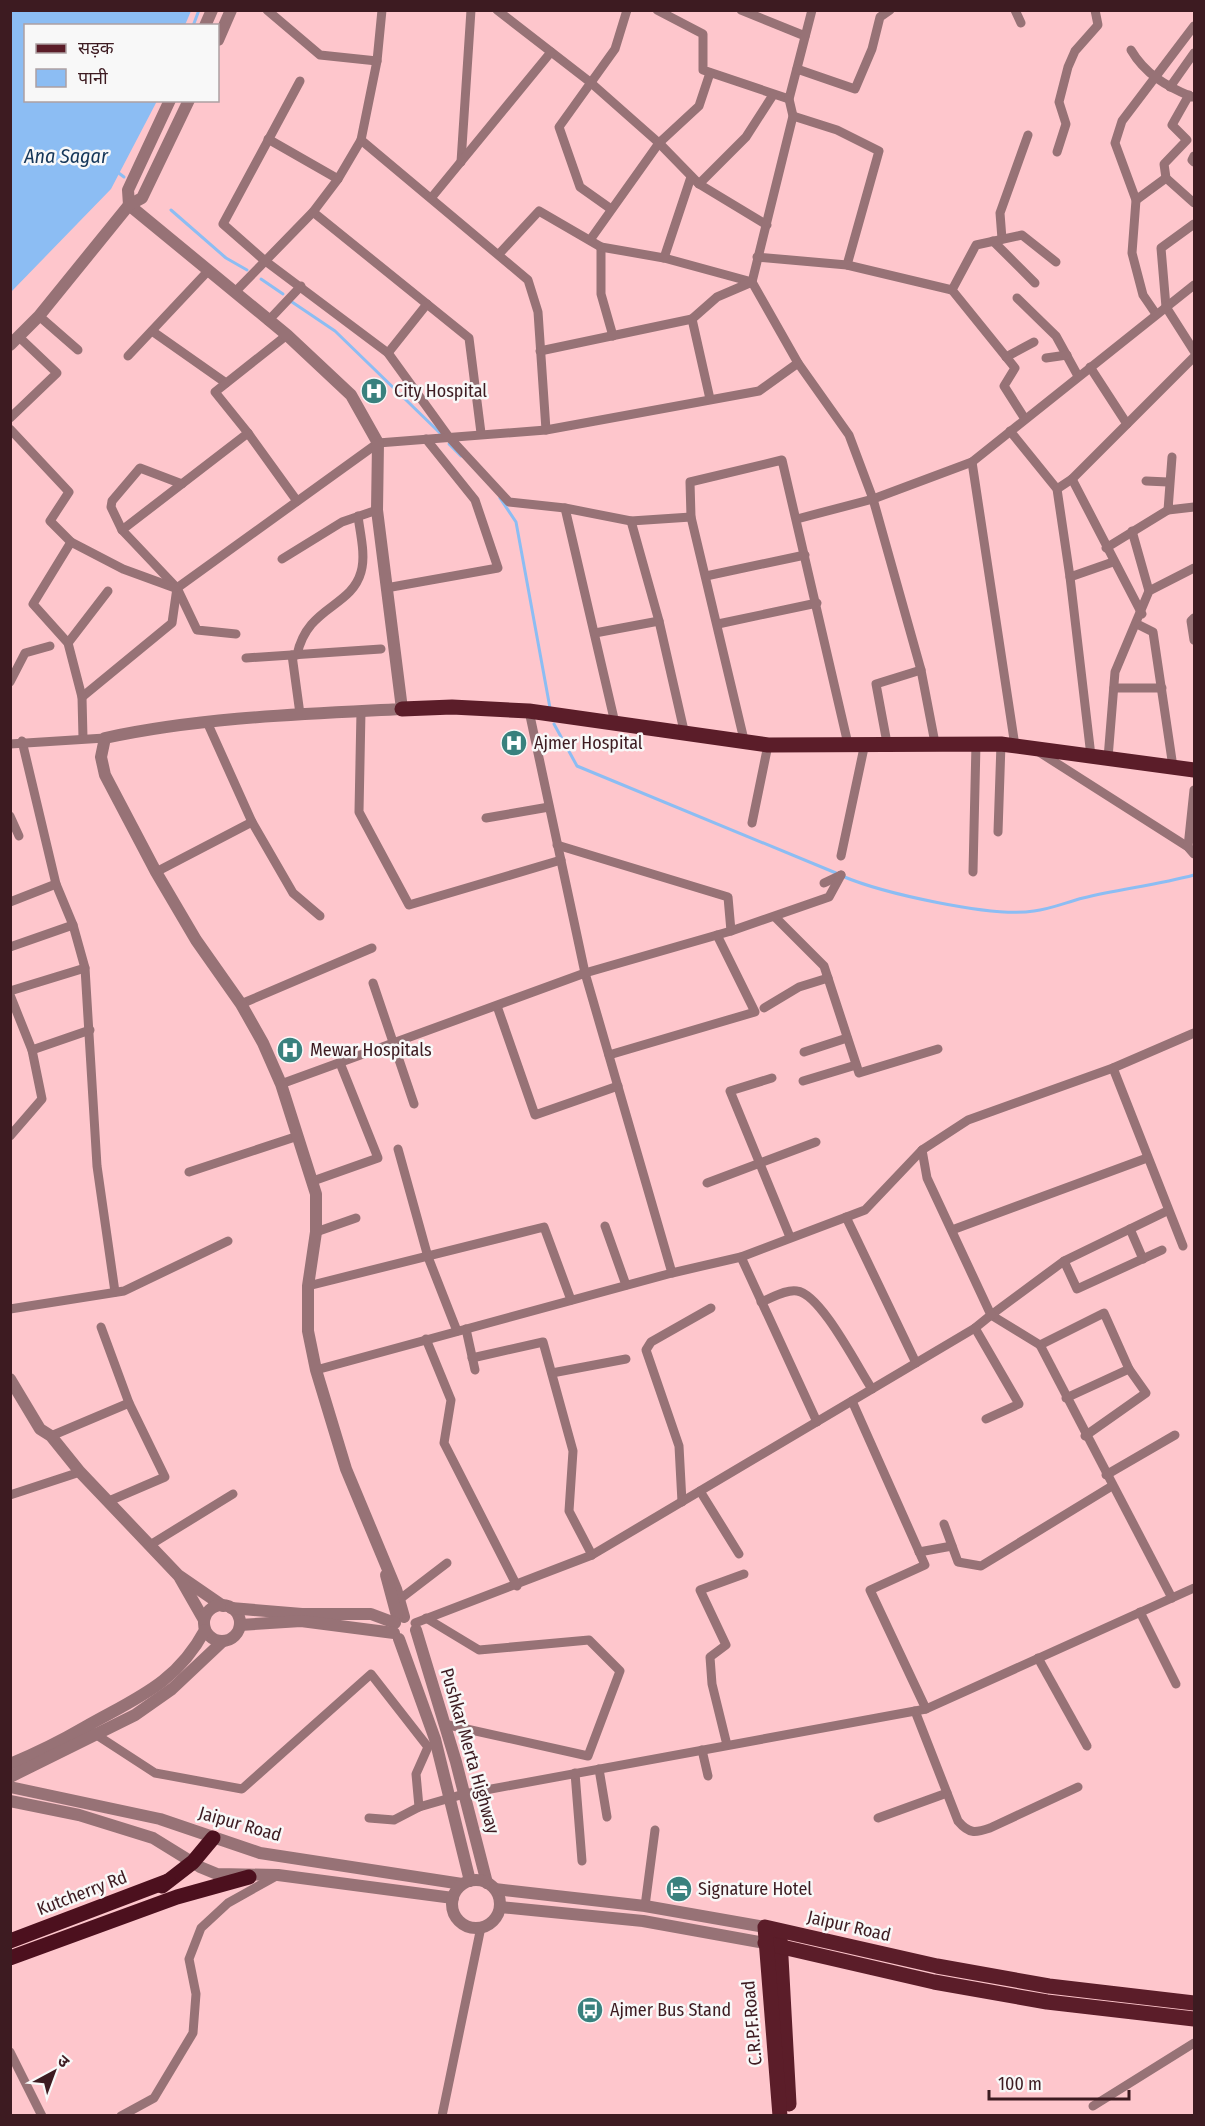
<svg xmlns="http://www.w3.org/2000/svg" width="1205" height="2126" font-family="'Fira Sans Condensed','Noto Sans Devanagari',sans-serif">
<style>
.water{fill:#8cbdf3}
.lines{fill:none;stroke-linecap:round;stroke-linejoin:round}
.stream{stroke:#8cbdf3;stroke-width:3}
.minor{stroke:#977276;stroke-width:9}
.tertiary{stroke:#977276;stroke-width:12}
.primary{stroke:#5b1d29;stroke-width:15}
.trunk{stroke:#4c101e;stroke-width:15}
.labels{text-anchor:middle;stroke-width:5;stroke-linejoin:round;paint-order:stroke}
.poi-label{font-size:18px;fill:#3d1b21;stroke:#f8f8f8;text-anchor:start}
.street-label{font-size:18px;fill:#3d1b21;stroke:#f8f8f8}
.water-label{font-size:20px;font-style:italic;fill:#15375a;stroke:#f8f8f8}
</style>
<rect width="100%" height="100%" fill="#fec6cc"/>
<path class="water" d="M11,10L191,11L185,25L26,26V100L157,101L111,189L11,292Z"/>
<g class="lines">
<g class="stream">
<path d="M193,26L199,10"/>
<path d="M116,171L124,177"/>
<path d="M171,210L226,258L247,270"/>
<path d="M261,279L283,294"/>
<path d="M292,302L335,331L440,433"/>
<path d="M449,444L461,456"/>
<path d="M500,498L516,522L550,708"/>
<path d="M554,724L577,766L836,873"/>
<path d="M842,876C882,893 992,918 1034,911C1051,909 1067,902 1083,898C1120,889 1157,885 1194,875"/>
</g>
<g class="minor">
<path d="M267,10L320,55L377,61"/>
<path d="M497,10L590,82L659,143L699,184L767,225"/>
<path d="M657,10L703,34V70L789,99"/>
<path d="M741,10L805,36"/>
<path d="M812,10L789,99L793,116L752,282L798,363L849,435L873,499L921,670L935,743"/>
<path d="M1015,10L1021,23"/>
<path d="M1131,50C1145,74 1166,86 1192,97"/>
<path d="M797,69L855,89L872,49L880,17L890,10"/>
<path d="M300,81L223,224L264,260L388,353L448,436L509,502L565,508L631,521L691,517"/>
<path d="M1170,87L1194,53"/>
<path d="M1189,95L1172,125L1187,140L1164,164L1166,178L1194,203"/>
<path d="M793,116L837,130L879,151L847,265"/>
<path d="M268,139L338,179"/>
<path d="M361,140L528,280L538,312L546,430"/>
<path d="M1057,152L1066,124L1059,102L1068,67L1075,51L1098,25L1095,10"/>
<path d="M1194,156L1192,160L1194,162"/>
<path d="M461,162L471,10"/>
<path d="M699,184L746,137L773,95"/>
<path d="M432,197L551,52"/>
<path d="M1136,200L1166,178"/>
<path d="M611,209L580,187L559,127L615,49L627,10"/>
<path d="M313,212L469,338L481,433"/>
<path d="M1194,224L1161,248L1166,307L1194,351"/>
<path d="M1002,239L1000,213L1028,135"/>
<path d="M590,240L659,143L699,106L710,73"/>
<path d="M993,241L1035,283"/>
<path d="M601,247V294L613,336"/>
<path d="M499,254L539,211L601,247L664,258L752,282"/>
<path d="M757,257L847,265L952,290"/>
<path d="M664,258L691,177"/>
<path d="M235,292L313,212L338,179L361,140L377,61L382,10"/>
<path d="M1017,298L1056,336L1078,376"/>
<path d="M1156,314L1143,295L1132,253L1136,200L1115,143L1122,121L1194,26"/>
<path d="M39,316L78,350"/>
<path d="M692,319L717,297L752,282"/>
<path d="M268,321L301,286"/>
<path d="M152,331L226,383"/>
<path d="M540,351L692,319L710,399"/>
<path d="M388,353L427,304"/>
<path d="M128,356L208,271"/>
<path d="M1006,357L1034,342"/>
<path d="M1046,358L1067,355"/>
<path d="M1090,367L1127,424"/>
<path d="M10,418L57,373L19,337"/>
<path d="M1025,419L1004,386L1015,368L952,290L976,245L1022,235L1056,262"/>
<path d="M10,429L69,492L50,521L71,542"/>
<path d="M1010,431L1057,489L1070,577L1091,756"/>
<path d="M248,433L297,501"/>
<path d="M1172,457L1168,510L1194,507"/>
<path d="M972,462L1015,746"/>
<path d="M1072,479L1142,614"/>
<path d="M1146,481L1168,482"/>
<path d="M1057,489L1072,479L1194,357"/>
<path d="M565,508L615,723"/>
<path d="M797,519L873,499L972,462L1194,285"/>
<path d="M631,521L659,621L685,735"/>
<path d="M122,530L111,507L112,501L140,468L182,484"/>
<path d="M1132,531L1149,591"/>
<path d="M1106,548L1168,510"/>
<path d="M282,559L342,522L377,510"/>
<path d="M706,576L805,555"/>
<path d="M1070,577L1113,562"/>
<path d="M386,588L498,568L475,500L426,439"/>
<path d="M1194,618L1191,621L1194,640"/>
<path d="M718,624L817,603"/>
<path d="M1137,624L1153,632L1173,767"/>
<path d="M595,633L659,621"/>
<path d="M236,634L197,630L177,588L122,530L248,433L215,392L287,335"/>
<path d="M68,643L108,591"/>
<path d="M292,655L300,714"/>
<path d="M297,655C307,606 351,608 361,572C366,555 360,533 358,516"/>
<path d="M246,658L381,649"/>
<path d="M10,682L25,653L50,646"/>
<path d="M1114,688H1162"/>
<path d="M82,697L172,623L177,588L378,443L546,430L759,391L798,363"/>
<path d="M361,711L359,812L409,905L561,860"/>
<path d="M529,711L585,973L672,1273"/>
<path d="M207,722L252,822"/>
<path d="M83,738L82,697L68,643L33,604L71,542L123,569L175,588"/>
<path d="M22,741L56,884L73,925L85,968L97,1166L115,1292"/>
<path d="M887,743L876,684L921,670"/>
<path d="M10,744L105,738"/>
<path d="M745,744L691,517L690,482L782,460L848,744"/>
<path d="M1039,752L1188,847L1194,854"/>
<path d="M1108,758L1115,672L1149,591L1194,568"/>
<path d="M10,816L19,836"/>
<path d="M486,818L549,807"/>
<path d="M752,823L768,745"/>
<path d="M998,832L1001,744"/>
<path d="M557,845L728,897L731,931"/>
<path d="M1188,847L1194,790"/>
<path d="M841,856L865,743"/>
<path d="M156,872L252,822L293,893L320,916"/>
<path d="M973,872L976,744"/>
<path d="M824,883L841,875"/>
<path d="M10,902L56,884"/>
<path d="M775,917L824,966L859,1073L938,1049"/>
<path d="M10,947L73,925"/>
<path d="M373,983L414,1104"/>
<path d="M10,991L85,968"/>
<path d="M10,995L32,1050L42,1099L10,1136"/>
<path d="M241,1004L372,948"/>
<path d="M497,1006L535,1115L618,1086"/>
<path d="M764,1008L799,987L828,978"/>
<path d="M32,1050L90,1030"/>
<path d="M804,1052L847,1038"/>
<path d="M609,1055L755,1012L717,935"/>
<path d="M1113,1068L1183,1246"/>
<path d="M772,1078L730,1091L790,1237"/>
<path d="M803,1081L856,1065"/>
<path d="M281,1084L585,973L731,931L829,897L841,875"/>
<path d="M398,1149L428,1257L457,1331"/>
<path d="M189,1172L298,1136"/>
<path d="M313,1181L378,1158L340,1063"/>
<path d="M707,1183L816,1142"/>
<path d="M846,1217L916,1363"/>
<path d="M605,1226L626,1285"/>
<path d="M1130,1229L1143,1259"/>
<path d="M952,1230L1147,1158"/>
<path d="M316,1232L356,1218"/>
<path d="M741,1257L817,1422"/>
<path d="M1064,1261L1077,1289L1162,1250"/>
<path d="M308,1286L544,1227L571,1300"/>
<path d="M761,1302C772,1298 786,1289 797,1291C821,1294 858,1368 872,1389"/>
<path d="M10,1309L124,1291L228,1241"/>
<path d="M101,1327L129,1403"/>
<path d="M975,1328L1019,1404L986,1419"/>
<path d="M466,1329L475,1370"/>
<path d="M426,1339L451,1400L444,1443L517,1586"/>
<path d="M1040,1345L1172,1598"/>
<path d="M472,1358L543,1342L573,1451L569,1511L592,1555"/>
<path d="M316,1370L672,1273L741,1257L865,1210L922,1150"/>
<path d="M552,1373L626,1359"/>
<path d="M1066,1398L1129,1369"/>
<path d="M852,1401L925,1565L870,1590L926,1709"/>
<path d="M51,1436L129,1403L165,1477L109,1501"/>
<path d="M1085,1436L1146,1393L1129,1369L1104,1313L1040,1345L991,1315L1064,1261L1167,1211"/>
<path d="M1106,1475L1175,1435"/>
<path d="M700,1491L739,1554"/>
<path d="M10,1495L80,1472"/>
<path d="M682,1502L679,1446L646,1350L651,1342L711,1308"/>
<path d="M944,1524L958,1562L981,1566L1112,1486"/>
<path d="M150,1545L233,1494"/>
<path d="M919,1552L952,1546"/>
<path d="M400,1599L447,1563"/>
<path d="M1140,1612L1176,1684"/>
<path d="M426,1618L479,1650L589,1640L620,1671L588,1756L444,1724"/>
<path d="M415,1623L592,1555L975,1328L991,1315L927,1178L922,1150L968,1120L1113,1068L1194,1033"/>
<path d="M1038,1658L1087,1746"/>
<path d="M915,1711L958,1821C969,1834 975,1833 990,1828L1078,1787"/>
<path d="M92,1732L155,1773L242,1789L371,1674L428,1747L416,1774L419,1807L394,1820L369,1818"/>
<path d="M727,1745L712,1684L710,1657L726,1645L700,1590L744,1574"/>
<path d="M702,1750L708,1776"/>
<path d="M599,1769L607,1817"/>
<path d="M575,1773L582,1861"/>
<path d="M419,1807L464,1794L926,1709L1194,1588"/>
<path d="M878,1818L947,1793"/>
<path d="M645,1906L655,1830"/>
<path d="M10,2052L42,2116"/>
<path d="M1093,2106L1194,2043"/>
<path d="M121,2116L154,2098L193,2033L196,1994L189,1959L201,1928L228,1903L278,1875"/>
<path d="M442,2116L481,1927"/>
</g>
<g class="tertiary">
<path d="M205,26L212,10"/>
<path d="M218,40L231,10"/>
<path d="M170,100L128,190L129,205L287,335L351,395L378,443L377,510L402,709C303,714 202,717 105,738L101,757L105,775L156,872L196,940L241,1004L263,1043L281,1084L316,1194V1232L308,1286V1331L316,1370L346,1469L396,1589L404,1617"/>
<path d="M10,345L39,316L129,205L142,198L189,100"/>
<path d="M10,1379L40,1429L51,1436L80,1472L178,1575L223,1606"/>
<path d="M386,1575L397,1616"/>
<path d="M180,1578L204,1620"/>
<circle cx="222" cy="1623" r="18"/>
<path d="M231,1608L302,1614H371L395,1623"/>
<path d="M240,1625L301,1621L394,1633"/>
<path d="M416,1630L456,1762L487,1883"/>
<path d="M399,1639L435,1739L470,1881"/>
<path d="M10,1764C37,1753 61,1741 85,1727C136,1698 176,1684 205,1630"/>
<path d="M10,1777L135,1715L172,1689L223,1641"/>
<path d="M10,1787L160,1819L260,1853L462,1884"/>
<path d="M10,1801L79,1815L153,1838L200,1867L217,1874L278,1875L453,1898"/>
<circle cx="476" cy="1904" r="24"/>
<path d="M495,1889L645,1906L765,1927"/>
<path d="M500,1907L643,1921L765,1943"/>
</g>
<g class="primary">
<path d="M402,709L452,707L529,711L768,745L1001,744L1194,770"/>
<path d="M780,1939L789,2104"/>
<path d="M765,1943L934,1982L1047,2002L1194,2019"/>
<path d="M780,2116L765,1927L937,1966L1049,1986L1194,2003"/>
</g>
<g class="trunk">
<path d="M162,1886L193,1862L213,1838"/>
<path d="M10,1941L168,1881"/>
<path d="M10,1958L177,1897L249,1877"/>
</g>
</g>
<defs>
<symbol id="hospital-disc" viewBox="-11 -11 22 22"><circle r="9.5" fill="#39817e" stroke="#f8f8f8"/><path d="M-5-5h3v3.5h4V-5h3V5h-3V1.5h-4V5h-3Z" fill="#fff"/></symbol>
<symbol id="hotel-disc" viewBox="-11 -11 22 22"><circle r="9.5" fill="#39817e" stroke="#f8f8f8"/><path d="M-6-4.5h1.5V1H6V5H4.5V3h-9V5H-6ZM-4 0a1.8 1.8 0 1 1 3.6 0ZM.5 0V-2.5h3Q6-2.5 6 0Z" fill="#fff"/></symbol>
<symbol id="bus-disc" viewBox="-11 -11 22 22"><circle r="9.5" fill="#39817e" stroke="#f8f8f8"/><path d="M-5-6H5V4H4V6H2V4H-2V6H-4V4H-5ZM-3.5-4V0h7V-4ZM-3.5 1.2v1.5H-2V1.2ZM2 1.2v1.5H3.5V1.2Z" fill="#fff"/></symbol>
</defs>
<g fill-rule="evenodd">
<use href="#hospital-disc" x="359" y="376" width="30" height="30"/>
<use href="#hospital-disc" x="499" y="728" width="30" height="30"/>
<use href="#hospital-disc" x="275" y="1035" width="30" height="30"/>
<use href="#hotel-disc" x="664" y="1874" width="30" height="30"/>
<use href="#bus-disc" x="575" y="1995" width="30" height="30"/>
</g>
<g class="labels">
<g class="poi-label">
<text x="394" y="397">City Hospital</text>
<text x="534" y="749">Ajmer Hospital</text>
<text x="310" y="1056">Mewar Hospitals</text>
<text x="698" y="1895">Signature Hotel</text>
<text x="610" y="2016">Ajmer Bus Stand</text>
</g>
<g class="street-label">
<text transform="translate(470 1751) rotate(74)" y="6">Pushkar Merta Highway</text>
<text transform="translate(240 1824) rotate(16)" y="6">Jaipur Road</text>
<text transform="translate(82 1893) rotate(-21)" y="6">Kutcherry Rd</text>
<text transform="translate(849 1926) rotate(13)" y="6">Jaipur Road</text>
<text transform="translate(752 2023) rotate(-95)" y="6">C.R.P.F.Road</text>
</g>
<g class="water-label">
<text x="66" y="163">Ana Sagar</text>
</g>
</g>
<rect width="1205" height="2126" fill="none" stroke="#3d1b21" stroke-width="24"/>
<rect x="24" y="24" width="195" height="78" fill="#f8f8f8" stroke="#ada0a2" stroke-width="1.5"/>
<rect x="36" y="44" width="30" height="9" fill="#5b1d29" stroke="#ada0a2" stroke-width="1.5"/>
<text x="78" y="54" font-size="18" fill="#3d1b21">सड़क</text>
<rect x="36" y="69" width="30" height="18" fill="#8cbdf3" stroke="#ada0a2" stroke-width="1.5"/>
<text x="78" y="84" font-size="18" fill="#3d1b21">पानी</text>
<g transform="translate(54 2072) rotate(41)" stroke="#f8f8f8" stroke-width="4.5" paint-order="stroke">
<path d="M0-4.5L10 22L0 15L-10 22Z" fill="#3d1b21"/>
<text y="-9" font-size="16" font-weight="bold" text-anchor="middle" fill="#3d1b21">उ</text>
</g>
<path d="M989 2090v9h140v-9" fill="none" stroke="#3d1b21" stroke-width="3"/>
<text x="998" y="2090" font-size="18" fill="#3d1b21" stroke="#f8f8f8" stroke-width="4.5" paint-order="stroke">100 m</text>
</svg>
